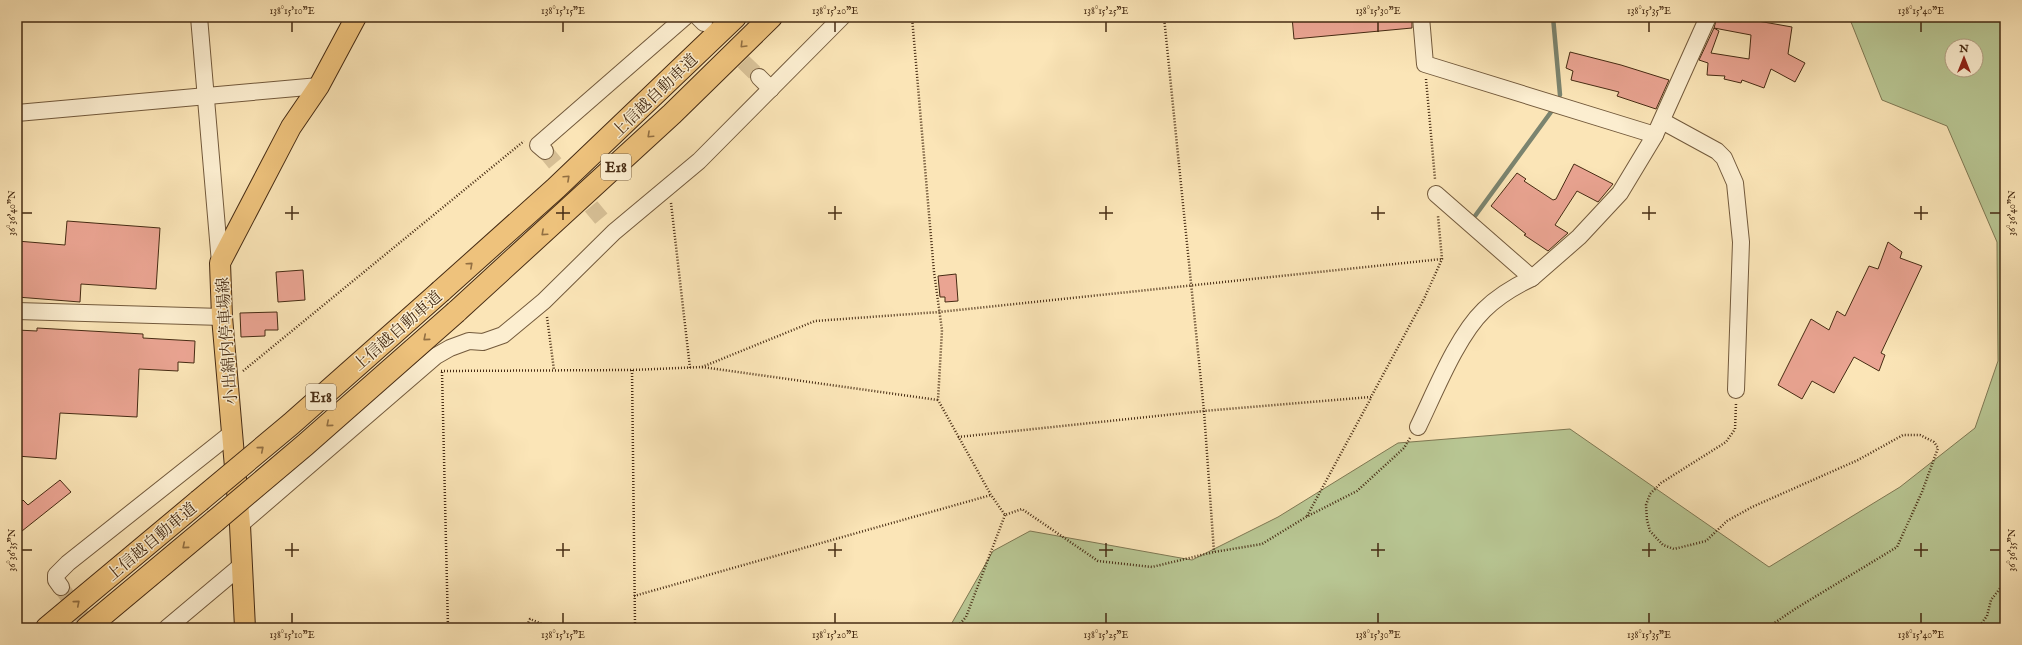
<svg xmlns="http://www.w3.org/2000/svg" width="2022" height="645" font-family="'IM FELL English','Noto Serif JP',serif">
<style>
.green{fill:#b8c693;stroke:#7f7853;fill-rule:evenodd}
.lines{fill:none;stroke-linecap:round;stroke-linejoin:round}
.stream{stroke:#7b846f;stroke-width:4.5}
.building{fill:#eaa492;stroke:#462b13}
.minor-tunnel{stroke:#d7c096;stroke-width:16;stroke-dasharray:16 8;stroke-linecap:butt}
.minor-casing{stroke:#735a3c;stroke-width:18}
.major-casing{stroke:#462b13;stroke-width:22}
.highway-casing{stroke:#462b13;stroke-width:24}
.path{stroke:#462b13;stroke-width:2.5;stroke-dasharray:1 2;stroke-linecap:butt}
.minor{stroke:#fceed0;stroke-width:16}
.major{stroke:#eec27c;stroke-width:20}
.highway{stroke:#eec27c;stroke-width:22}
.highway-bridge-casing{stroke:#462b13;stroke-width:24;stroke-linecap:butt}
.highway-bridge{stroke:#eec27c;stroke-width:22}
.oneway{stroke:#926f42}
.ticks{fill:none;stroke:#462b13;stroke-width:1.5}
.labels{text-anchor:middle;stroke-width:3;stroke-linejoin:round;paint-order:stroke}
.shield{fill:#fceed0;stroke:#7d664c;stroke-width:1}
.shield-label{font-size:15px;font-weight:bold;fill:#462b13}
.street-label{font-size:16px;fill:#462b13;stroke:#fceed0}
.neatline{fill:none;stroke:#462b13;stroke-width:1.5}
.ticks-label{font-size:10px;text-anchor:middle;fill:#462b13}
</style>
<rect width="100%" height="100%" fill="#fbe5b7"/>
<filter id="stains"><feTurbulence type="fractalNoise" baseFrequency=".005" numOctaves="4"/><feColorMatrix values="0 0 0 0 .2 0 0 0 0 .09 0 0 0 0 .02 0 0 0 .5 -.17"/></filter>
<radialGradient id="worn" r=".72"><stop offset=".6" stop-color="#630" stop-opacity="0"/><stop offset="1" stop-color="#630" stop-opacity=".3"/></radialGradient>
<path class="green" d="M1849,17H2005V628H949L993,551L1030,531L1192,560L1278,517L1398,443L1570,429L1769,567L1900,487L1975,428L1998,361L1997,242L1947,126L1882,100ZM1952,46H1976V70H1952Z"/>
<g class="lines">
<g class="stream">
<path d="M1553,17L1560,95"/>
<path d="M1475,216L1551,112"/>
</g>
</g>
<g class="building">
<path d="M1292,17H1412V28L1294,39Z"/>
<path d="M1717,17H1753L1752,20L1792,27L1788,54L1805,63L1795,82L1771,69L1764,88L1742,80L1741,83L1724,79L1725,76L1707,75L1708,63L1699,60L1714,28L1719,31L1711,53L1749,59L1751,35L1714,28Z"/>
<path d="M1570,52L1621,65L1669,80L1656,109L1617,96L1619,92L1571,80L1573,71L1566,68Z"/>
<path d="M1574,164L1613,184L1598,202L1577,191L1555,225L1568,233L1548,251L1524,235L1526,234L1491,206L1517,173L1526,179L1524,181L1553,200L1556,199Z"/>
<path d="M67,221L160,228L156,289L81,284L80,302L17,297V241L65,245Z"/>
<path d="M1888,242L1902,252L1900,258L1922,266L1881,353L1885,355L1879,371L1854,357L1834,393L1812,381L1802,399L1778,385L1811,319L1829,330L1837,311L1845,316L1869,266L1878,269Z"/>
<path d="M303,270L305,300L278,302L276,272Z"/>
<path d="M956,274L958,301L945,302V297H940L938,276Z"/>
<path d="M277,312L278,330H265V336L241,337L240,313Z"/>
<path d="M37,328L143,334V338L195,341L194,363L178,362V371L139,369L137,417L60,413L56,459L17,456V330L37,331Z"/>
<path d="M60,480L71,492L17,535V505L23,500L28,505Z"/>
</g>
<g class="lines">
<g class="minor-tunnel">
<path d="M709,28L759,77"/>
<path d="M545,151L605,223"/>
<path d="M61,587L90,628"/>
</g>
<defs>
<g id="minor">
<path d="M199,17L220,263"/>
<path d="M698,17L704,23"/>
<path d="M1421,17L1425,64L1655,135"/>
<path d="M759,77L771,89"/>
<path d="M17,113L319,86"/>
<path d="M1662,121L1717,151L1724,158L1735,183L1741,242L1736,390"/>
<path d="M545,151L538,145L685,17"/>
<path d="M1436,194L1532,278L1579,237L1620,193L1655,135L1708,17"/>
<path d="M17,311L222,317"/>
<path d="M1418,427C1435,392 1457,336 1484,310C1498,296 1515,286 1532,278"/>
<path d="M240,525L436,356L450,348L469,341L483,342L503,335L544,301L614,232L699,161L842,17"/>
<path d="M61,587L56,580V575L68,563L233,432"/>
<path d="M167,628L242,565"/>
</g>
<path id="major" d="M245,628L240,525L222,317L220,263L291,127L319,86L356,17"/>
<g id="highway">
<path d="M441,291L556,188L735,17"/>
<path d="M456,312L672,114L771,17"/>
<path d="M47,628L199,501"/>
<path d="M87,628L215,521"/>
</g>
</defs>
<use href="#minor" class="minor-casing"/>
<use href="#major" class="major-casing"/>
<use href="#highway" class="highway-casing"/>
<g class="path">
<path d="M912,17L934,272L942,330L938,400L991,495L1005,515L1022,509L1098,561L1152,567L1214,552L1262,544L1306,517L1357,491L1404,448L1410,438"/>
<path d="M1164,17L1204,411L1214,552"/>
<path d="M1426,79L1435,179"/>
<path d="M671,203L690,368"/>
<path d="M547,317L554,370"/>
<path d="M702,367L938,400"/>
<path d="M632,370L635,624L633,628"/>
<path d="M243,371L524,141"/>
<path d="M441,371L632,370L702,367L815,321L939,312L1442,259"/>
<path d="M442,372L448,628"/>
<path d="M1736,404L1735,429L1726,442L1661,483L1650,494L1646,505L1647,520L1650,531L1663,545L1674,549L1706,541L1727,521L1752,507L1858,460L1903,435H1920L1934,442L1938,448L1922,492L1897,547L1795,609L1767,628"/>
<path d="M958,437L1204,411L1371,397L1424,299L1442,259L1438,216"/>
<path d="M1307,516L1371,398"/>
<path d="M634,596L991,495"/>
<path d="M526,628L530,619L552,628"/>
<path d="M956,628L966,617L1005,515"/>
<path d="M1978,628L1987,616L1991,600L2005,582"/>
</g>
<use href="#minor" class="minor"/>
<use href="#major" class="major"/>
<use href="#highway" class="highway"/>
<defs>
<g id="highway-bridge">
<path d="M199,501L291,424L441,291"/>
<path d="M215,521L305,445L456,312"/>
</g>
</defs>
<use href="#highway-bridge" class="highway-bridge-casing"/>
<use href="#highway-bridge" class="highway-bridge"/>
</g>
<defs><path id="oneway-chevron" d="M-2-3.5L2.5 0L-2 3.5" fill="none" stroke-width="1.6" stroke-linecap="round" stroke-linejoin="round"/></defs>
<g class="oneway">
<use href="#oneway-chevron" transform="translate(743 45) rotate(135)"/>
<use href="#oneway-chevron" transform="translate(650 135) rotate(137)"/>
<use href="#oneway-chevron" transform="translate(567 178) rotate(-43)"/>
<use href="#oneway-chevron" transform="translate(544 233) rotate(138)"/>
<use href="#oneway-chevron" transform="translate(470 265) rotate(-42)"/>
<use href="#oneway-chevron" transform="translate(426 338) rotate(139)"/>
<use href="#oneway-chevron" transform="translate(329 424) rotate(139)"/>
<use href="#oneway-chevron" transform="translate(261 449) rotate(-40)"/>
<use href="#oneway-chevron" transform="translate(185 546) rotate(140)"/>
<use href="#oneway-chevron" transform="translate(77 603) rotate(-40)"/>
</g>
<path class="ticks" d="M292,22V32M563,22V32M835,22V32M1106,22V32M1378,22V32M1649,22V32M1921,22V32M292,206V220M563,206V220M835,206V220M1106,206V220M1378,206V220M1649,206V220M1921,206V220M22,213H32M285,213H299M556,213H570M828,213H842M1099,213H1113M1371,213H1385M1642,213H1656M1914,213H1928M1990,213H2000M292,543V557M563,543V557M835,543V557M1106,543V557M1378,543V557M1649,543V557M1921,543V557M22,550H32M285,550H299M556,550H570M828,550H842M1099,550H1113M1371,550H1385M1642,550H1656M1914,550H1928M1990,550H2000M292,613V623M563,613V623M835,613V623M1106,613V623M1378,613V623M1649,613V623M1921,613V623"/>
<g class="labels">
<g class="shield">
<rect x="601" y="154" width="30" height="26" rx="3"/>
<rect x="306" y="384" width="30" height="26" rx="3"/>
</g>
<g class="shield-label">
<text x="616" y="172">E18</text>
<text x="321" y="402">E18</text>
</g>
<g class="street-label">
<text transform="translate(654 95) rotate(-44)" y="6">上信越自動車道</text>
<text transform="translate(397 330) rotate(-41)" y="6">上信越自動車道</text>
<text transform="translate(226 341) rotate(-94)" y="6">小出綿内停車場線</text>
<text transform="translate(151 541) rotate(-40)" y="6">上信越自動車道</text>
</g>
</g>
<rect width="2022" height="645" fill="none" stroke="#fbe5b7" stroke-width="44"/>
<g transform="translate(1964 58)"><circle r="19" fill="#fceed0" stroke="#b3a084"/>
<path d="M0-3L7 15L0 10L-7 15Z" fill="#8f2418"/>
<text y="-6" font-size="11" font-weight="bold" text-anchor="middle" fill="#462b13">N</text>
</g>
<rect x="22" y="22" width="1978" height="601" class="neatline"/>
<g class="ticks-label">
<text x="292" y="14">138°15'10"E</text>
<text x="563" y="14">138°15'15"E</text>
<text x="835" y="14">138°15'20"E</text>
<text x="1106" y="14">138°15'25"E</text>
<text x="1378" y="14">138°15'30"E</text>
<text x="1649" y="14">138°15'35"E</text>
<text x="1921" y="14">138°15'40"E</text>
<text transform="translate(11 213) rotate(-90)" y="4">36°36'40"N</text>
<text transform="translate(2011 213) rotate(-90)" y="4">36°36'40"N</text>
<text transform="translate(11 550) rotate(-90)" y="4">36°36'35"N</text>
<text transform="translate(2011 550) rotate(-90)" y="4">36°36'35"N</text>
<text x="292" y="638">138°15'10"E</text>
<text x="563" y="638">138°15'15"E</text>
<text x="835" y="638">138°15'20"E</text>
<text x="1106" y="638">138°15'25"E</text>
<text x="1378" y="638">138°15'30"E</text>
<text x="1649" y="638">138°15'35"E</text>
<text x="1921" y="638">138°15'40"E</text>
</g>
<rect width="100%" height="100%" filter="url(#stains)"/>
<rect width="100%" height="100%" fill="url(#worn)"/>
</svg>
